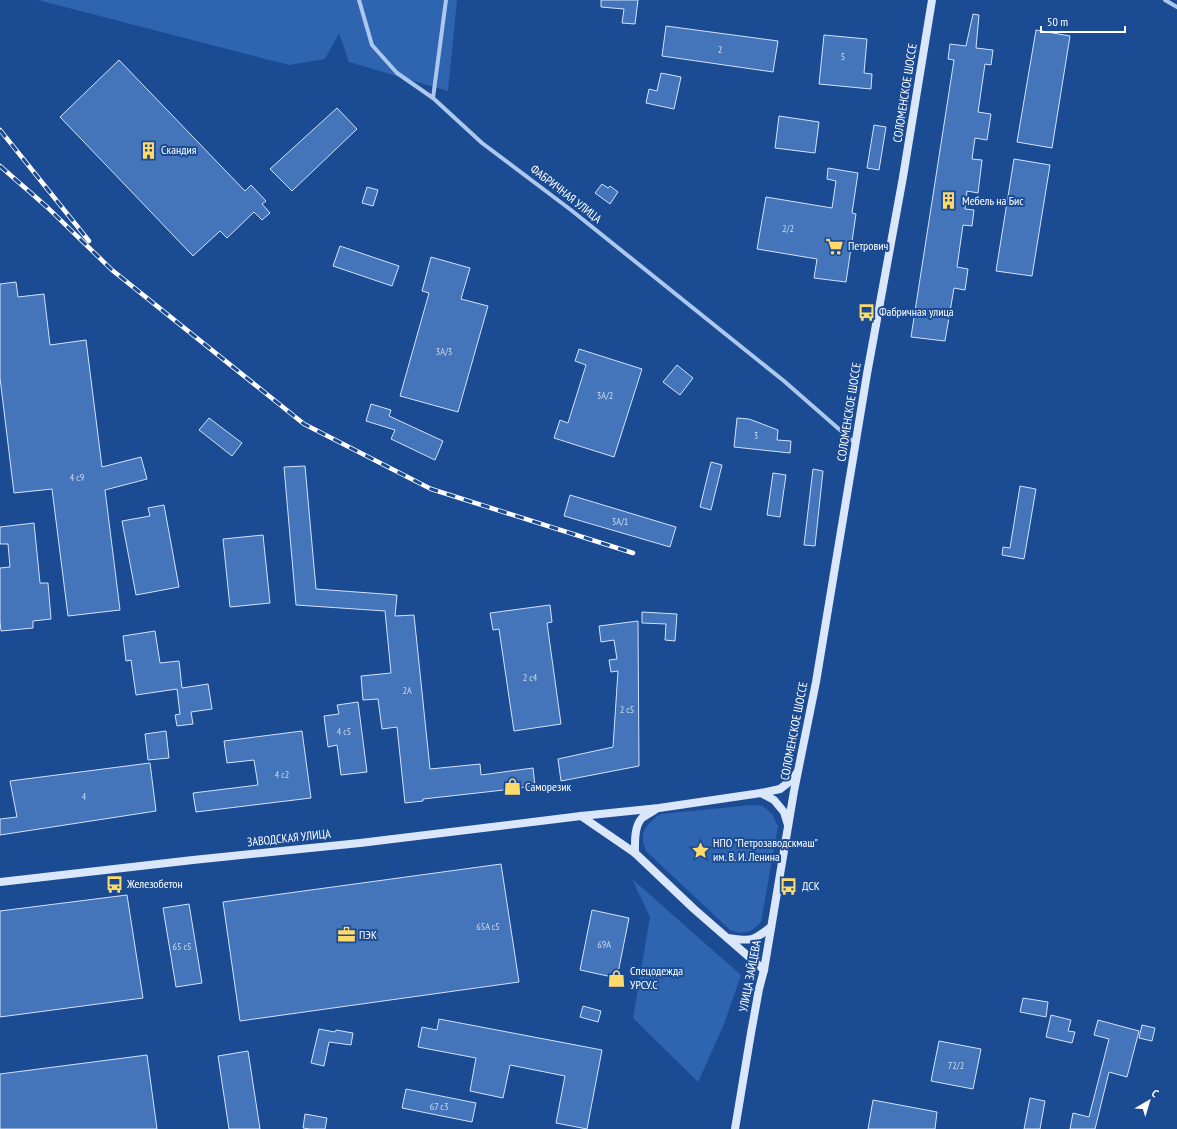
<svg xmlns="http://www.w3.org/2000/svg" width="1177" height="1129" font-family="'PT Sans Narrow',sans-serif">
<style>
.green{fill:#2f64b1}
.building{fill:#4474ba;stroke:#d3e3fb}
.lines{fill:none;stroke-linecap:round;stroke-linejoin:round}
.street{stroke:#adc8ef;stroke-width:4}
.secondary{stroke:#dae7fb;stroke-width:8}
.rail-casing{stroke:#fff;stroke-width:4.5}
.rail{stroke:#1b4b93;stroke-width:3;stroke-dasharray:9;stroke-linecap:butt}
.labels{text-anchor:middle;stroke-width:4;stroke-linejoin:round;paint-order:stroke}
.number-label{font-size:10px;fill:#d0dcee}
.street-label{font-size:12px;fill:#fff;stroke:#1b4b93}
.poi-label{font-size:12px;fill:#fff;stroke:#1b4b93;text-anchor:start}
</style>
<rect width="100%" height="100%" fill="#1b4b93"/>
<g class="green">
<path d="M38,0H457L448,91L349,62L339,33L325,59L289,65Z"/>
<path d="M752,805L763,806L772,814L778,826L761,922C752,933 743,935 730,930L646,851C638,832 646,825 660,814Z"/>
<path d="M632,879L741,975L724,1024L698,1082L633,1018L650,917Z"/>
</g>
<g class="building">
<path d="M601,0H638L635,24L622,23L624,9L601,7Z"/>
<path d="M973,14L979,15L976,48L993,50L991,65L985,64L978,112L991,114L987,140L975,138L972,159L982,160L978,193L967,191L965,209L974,210L972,226L963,225L957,267L968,269L965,290L954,288L945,341L911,337L954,60L948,59L950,44L966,46Z"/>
<path d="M666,26L778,41L773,72L662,56Z"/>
<path d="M1036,30L1070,36L1052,148L1017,142Z"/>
<path d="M824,35L867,39L864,73L872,74L871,89L819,84Z"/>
<path d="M119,60L245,191L251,185L266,201L262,204L270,213L262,220L254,212L227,238L220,231L193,256L60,117Z"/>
<path d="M661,73L681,77L674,109L646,103L649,89L657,91Z"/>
<path d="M337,108L357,129L292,191L270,169Z"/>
<path d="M779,116L819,122L815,153L775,148Z"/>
<path d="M874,125L886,127L879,170L867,168Z"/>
<path d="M1014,159L1050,165L1032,276L996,271Z"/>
<path d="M828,168L858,173L852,213L856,214L846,282L814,278L817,259L757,249L766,197L832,208L836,181L827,179Z"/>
<path d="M602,184L608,188L610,186L618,192L610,204L595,193Z"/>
<path d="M367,187L378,190L373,206L362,203Z"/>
<path d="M340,246L399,266L392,286L333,266Z"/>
<path d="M431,257L470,268L461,299L488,306L458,412L400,396L429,293L422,291Z"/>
<path d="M16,282L18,297L44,294L50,345L86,340L102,467L141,457L147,479L105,490L120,610L68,616L52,489L14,493L0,378V284Z"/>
<path d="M579,349L642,369L614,457L554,438L560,420L568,423L586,365L575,361Z"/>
<path d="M677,365L693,378L680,395L663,382Z"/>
<path d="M371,404L391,410L389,416L443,441L435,460L391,439L395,430L366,421Z"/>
<path d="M209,418L242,443L232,456L199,430Z"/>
<path d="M737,418L749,419L778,430L777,440L791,441L790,453L734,447Z"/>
<path d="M711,462L722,465L711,510L700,507Z"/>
<path d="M305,466L316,589L397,595L395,616L414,615L430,769L480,764L481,775L533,768L535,786L495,791L423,799V801L405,803L397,727L382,729L378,699L363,700L361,676L391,673L385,611L296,605L284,467Z"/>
<path d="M813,469L823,471L815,546L804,545Z"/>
<path d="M773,473L786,475L780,517L767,515Z"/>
<path d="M1020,486L1036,489L1024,559L1002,555L1003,547L1010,548Z"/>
<path d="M570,495L676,527L670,547L564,516Z"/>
<path d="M164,505L179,587L136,595L122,521L150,516L148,508Z"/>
<path d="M34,523L40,583H48L51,619L33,621V628L1,631L0,621V568L10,567L8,544H0V527Z"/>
<path d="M263,535L270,603L230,607L223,539Z"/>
<path d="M550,605L552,622L547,623L561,724L514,731L499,629L493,630L490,613Z"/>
<path d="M642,612L677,614L675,641L665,640L666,624L642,623Z"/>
<path d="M638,621L639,766L561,781L558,759L613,747L618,671L611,672L609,660L617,659L614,640L601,642L599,626Z"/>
<path d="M155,631L160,663L179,661L182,688L208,684L212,709L191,712L193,724L177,726L175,715L180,714L177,689L136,695L131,660L126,661L123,636Z"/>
<path d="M358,702L367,772L341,775L337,745L328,747L324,716L339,714L337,705Z"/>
<path d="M166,731L169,758L148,760L145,734Z"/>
<path d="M302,731L311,798L196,812L193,793L258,785L254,760L227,763L224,741Z"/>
<path d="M150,763L156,811L0,835V819L17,817L10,781Z"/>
<path d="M501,864L519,982L240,1021L223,902Z"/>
<path d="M127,895L143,998L0,1017V911Z"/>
<path d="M189,904L202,983L176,987L163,908Z"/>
<path d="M592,910L629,918L617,978L580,970Z"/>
<path d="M1023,998L1048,1002L1046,1017L1020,1012Z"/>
<path d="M583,1006L601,1011L598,1022L580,1017Z"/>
<path d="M1051,1015L1071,1020L1068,1031L1075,1032L1072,1043L1046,1037Z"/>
<path d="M439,1019L602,1050L587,1129L556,1123L565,1076L510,1065L503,1098L470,1091L476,1058L418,1047L422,1027L437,1030Z"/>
<path d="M1098,1020L1139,1031L1127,1077L1109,1072L1095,1129H1070L1073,1113L1089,1117L1109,1039L1094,1035Z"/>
<path d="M1142,1025L1155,1028L1152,1041L1139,1038Z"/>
<path d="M319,1029L335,1032L336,1030L353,1033L351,1045L329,1042L324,1066L311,1063Z"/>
<path d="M939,1041L981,1049L973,1089L931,1081Z"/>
<path d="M248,1051L260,1129H229L218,1056Z"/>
<path d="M147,1055L157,1129H0V1074Z"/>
<path d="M406,1089L476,1103L472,1122L402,1108Z"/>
<path d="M1030,1098L1045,1101L1040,1129H1024Z"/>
<path d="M873,1100L937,1112L935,1129H868Z"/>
<path d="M305,1114L327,1118L325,1129H310L303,1128Z"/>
</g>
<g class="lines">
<g class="street">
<path d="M359,0L372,45L397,73L433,98L482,143L571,210L784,381L856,444"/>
<path d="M1165,0L1177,7"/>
<path d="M433,98L446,0"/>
</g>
<g class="secondary">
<path d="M761,793L774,800L784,812L788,825"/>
<path d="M581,816L635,853L694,909L764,970"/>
<path d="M635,853C635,843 634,826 642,818C646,815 652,812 656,809"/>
<path d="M0,882L193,860L360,843L581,816L659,808L761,793L780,789L789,782L797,773"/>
<path d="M728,938C751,941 752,942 771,927"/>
<path d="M735,1129L751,1033L759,989L764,970L794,791L816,682L867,374L903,177L932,0"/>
</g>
<defs>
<g id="rail">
<path d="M0,130L89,241"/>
<path d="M0,166L47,207L112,270L304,424L431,489L633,553"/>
</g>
</defs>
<use href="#rail" class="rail-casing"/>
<use href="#rail" class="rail"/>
</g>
<defs>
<symbol id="building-bare" viewBox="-9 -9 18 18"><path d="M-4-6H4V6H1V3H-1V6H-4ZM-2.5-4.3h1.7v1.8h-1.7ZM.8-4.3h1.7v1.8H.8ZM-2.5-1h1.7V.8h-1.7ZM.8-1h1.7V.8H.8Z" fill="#ffda6b" stroke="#1b4b93" stroke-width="2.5" paint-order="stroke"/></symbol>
<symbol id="supermarket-bare" viewBox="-9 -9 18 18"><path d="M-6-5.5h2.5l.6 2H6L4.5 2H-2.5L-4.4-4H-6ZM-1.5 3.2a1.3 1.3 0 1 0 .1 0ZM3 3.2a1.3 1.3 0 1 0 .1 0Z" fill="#ffda6b" stroke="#1b4b93" stroke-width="2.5" paint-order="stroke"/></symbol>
<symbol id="bus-bare" viewBox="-9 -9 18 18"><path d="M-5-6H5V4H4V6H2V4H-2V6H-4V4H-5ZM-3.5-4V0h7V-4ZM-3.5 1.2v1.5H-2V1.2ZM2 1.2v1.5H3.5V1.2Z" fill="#ffda6b" stroke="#1b4b93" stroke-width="2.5" paint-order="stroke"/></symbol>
<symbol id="shop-bare" viewBox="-9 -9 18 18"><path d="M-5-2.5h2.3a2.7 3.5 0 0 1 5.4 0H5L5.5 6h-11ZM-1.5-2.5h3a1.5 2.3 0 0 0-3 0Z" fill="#ffda6b" stroke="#1b4b93" stroke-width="2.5" paint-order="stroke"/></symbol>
<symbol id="sight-bare" viewBox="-9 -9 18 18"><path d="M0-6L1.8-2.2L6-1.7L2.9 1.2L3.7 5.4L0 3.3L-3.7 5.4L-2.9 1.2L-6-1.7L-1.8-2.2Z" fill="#ffda6b" stroke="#1b4b93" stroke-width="2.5" paint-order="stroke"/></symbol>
<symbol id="office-bare" viewBox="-9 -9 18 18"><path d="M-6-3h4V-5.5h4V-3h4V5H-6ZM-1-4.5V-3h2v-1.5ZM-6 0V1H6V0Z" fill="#ffda6b" stroke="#1b4b93" stroke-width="2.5" paint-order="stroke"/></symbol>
</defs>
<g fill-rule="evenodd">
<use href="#building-bare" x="136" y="138" width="25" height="25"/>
<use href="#building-bare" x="936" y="188" width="25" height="25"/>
<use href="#supermarket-bare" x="822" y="234" width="25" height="25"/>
<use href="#bus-bare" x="854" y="300" width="25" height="25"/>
<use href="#shop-bare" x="500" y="774" width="25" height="25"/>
<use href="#sight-bare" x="688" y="838" width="25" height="25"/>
<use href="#bus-bare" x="102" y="872" width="25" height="25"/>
<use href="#bus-bare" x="776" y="874" width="25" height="25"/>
<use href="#office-bare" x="334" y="922" width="25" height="25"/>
<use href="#shop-bare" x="604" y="966" width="25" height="25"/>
</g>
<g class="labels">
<g class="number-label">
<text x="720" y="53">2</text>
<text x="843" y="60">5</text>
<text x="788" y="232">2/2</text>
<text x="444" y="355">3А/3</text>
<text x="605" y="399">3А/2</text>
<text x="756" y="439">3</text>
<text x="77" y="481">4 с9</text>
<text x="620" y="525">3А/1</text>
<text x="530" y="681">2 с4</text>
<text x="407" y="694">2А</text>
<text x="627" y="713">2 с5</text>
<text x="344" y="735">4 с5</text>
<text x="282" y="778">4 с2</text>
<text x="84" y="800">4</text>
<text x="488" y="930">65А с5</text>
<text x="604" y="948">69А</text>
<text x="182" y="950">65 с5</text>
<text x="956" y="1069">72/2</text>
<text x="439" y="1110">67 с3</text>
</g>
<g class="street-label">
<text transform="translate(905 93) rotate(-81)" y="4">СОЛОМЕНСКОЕ ШОССЕ</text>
<text transform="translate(566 194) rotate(38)" y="4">ФАБРИЧНАЯ УЛИЦА</text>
<text transform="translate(849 412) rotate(-81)" y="4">СОЛОМЕНСКОЕ ШОССЕ</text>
<text transform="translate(794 731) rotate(-79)" y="4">СОЛОМЕНСКОЕ ШОССЕ</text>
<text transform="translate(289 838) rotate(-6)" y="4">ЗАВОДСКАЯ УЛИЦА</text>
<text transform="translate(750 976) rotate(-79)" y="4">УЛИЦА ЗАЙЦЕВА</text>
</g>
<g class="poi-label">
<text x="161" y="154">Скандия</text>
<text x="962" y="205">Мебель на Бис</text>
<text x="848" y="250">Петрович</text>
<text x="879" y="316">Фабричная улица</text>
<text x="525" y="791">Саморезик</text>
<text x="713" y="847">НПО "Петрозаводскмаш"<tspan x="713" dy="14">им. В. И. Ленина</tspan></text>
<text x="127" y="888">Железобетон</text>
<text x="802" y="890">ДСК</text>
<text x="359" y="939">ПЭК</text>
<text x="630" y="975">Спецодежда<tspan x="630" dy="14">УРСУ.С</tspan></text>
</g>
</g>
<g transform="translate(1149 1101) rotate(38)" stroke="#1b4b93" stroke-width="3" paint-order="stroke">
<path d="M0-3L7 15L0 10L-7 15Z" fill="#ffffff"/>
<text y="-6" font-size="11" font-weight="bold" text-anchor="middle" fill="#ffffff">С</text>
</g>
<path d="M1041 26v6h84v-6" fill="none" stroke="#ffffff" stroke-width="2"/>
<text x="1047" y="26" font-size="12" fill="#ffffff" stroke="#1b4b93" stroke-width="3" paint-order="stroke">50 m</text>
</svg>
